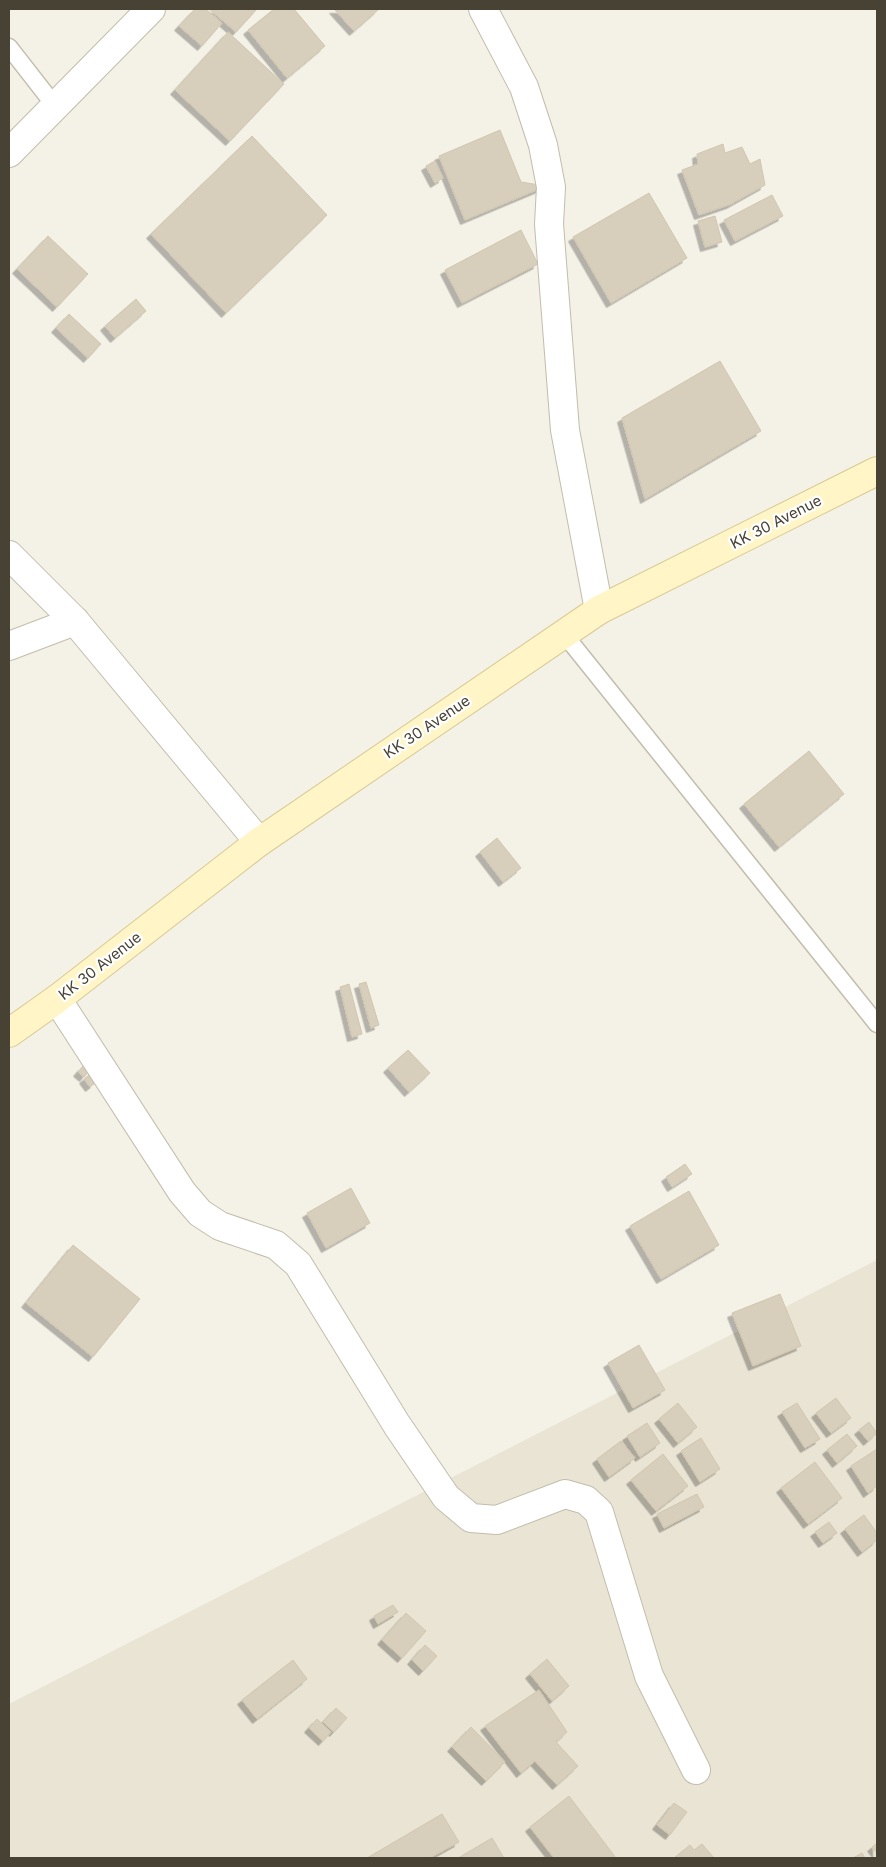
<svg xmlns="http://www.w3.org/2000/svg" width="886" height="1867" font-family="Inter,sans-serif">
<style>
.residential{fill:#e9e4d4}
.building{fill:#d7cebb;stroke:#d2c6ae;filter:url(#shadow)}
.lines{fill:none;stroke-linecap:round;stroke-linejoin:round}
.lane-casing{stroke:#c3bdab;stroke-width:19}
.street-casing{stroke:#c3bdab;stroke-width:30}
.secondary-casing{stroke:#d8ca93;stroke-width:30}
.lane{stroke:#fff;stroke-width:16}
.street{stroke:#fff;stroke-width:28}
.secondary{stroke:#fff5c6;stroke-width:28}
.labels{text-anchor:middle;stroke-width:4.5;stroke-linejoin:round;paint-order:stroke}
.street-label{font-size:15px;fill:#484235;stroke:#fff}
</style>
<defs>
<filter id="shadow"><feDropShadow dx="-4.5" dy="4.5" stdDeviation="0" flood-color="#0004"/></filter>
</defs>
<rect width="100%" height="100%" fill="#f4f1e6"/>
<path class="residential" d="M877,1260V1858H9V1704Z"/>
<g class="building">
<path d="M195,9H206L222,23L202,46L179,26Z"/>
<path d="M209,9H257L236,32Z"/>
<path d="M274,9H294L325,46L287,78L248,30Z"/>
<path d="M334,9H379L354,31Z"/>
<path d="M228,32L284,84L230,141L175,90Z"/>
<path d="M500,130L521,182L546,186L465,220L439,156Z"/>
<path d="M252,136L327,215L226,313L151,234Z"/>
<path d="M723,144L725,153L742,147L750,164L760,159L765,185L731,204L699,215L682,170L698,164L697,154Z"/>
<path d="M435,161L443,178L435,183L426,166Z"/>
<path d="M649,193L687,258L611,303L573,237Z"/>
<path d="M772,195L783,216L735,241L724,220Z"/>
<path d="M715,216L722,242L705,247L698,221Z"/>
<path d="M521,230L538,264L462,303L445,270Z"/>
<path d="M48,236L88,274L57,307L17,269Z"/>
<path d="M136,299L146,311L115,338L105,326Z"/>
<path d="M69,314L101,344L88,358L56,328Z"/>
<path d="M720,361L761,431L645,499L622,418Z"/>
<path d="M809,751L844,794L779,847L744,804Z"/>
<path d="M497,838L521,868L503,882L480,852Z"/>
<path d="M366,982L379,1025L371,1028L359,984Z"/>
<path d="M349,984L362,1034L352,1037L340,987Z"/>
<path d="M408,1050L430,1073L409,1092L388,1068Z"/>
<path d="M83,1066L89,1071L84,1077L78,1072Z"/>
<path d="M89,1075L95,1083L90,1087L84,1079Z"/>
<path d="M685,1164L692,1174L672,1187L666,1177Z"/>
<path d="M351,1188L370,1223L326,1248L307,1213Z"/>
<path d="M689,1191L719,1245L661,1279L630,1226Z"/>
<path d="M73,1245L140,1299L93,1357L26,1303Z"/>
<path d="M780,1294L801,1346L753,1366L732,1313Z"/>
<path d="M639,1345L665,1390L633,1408L608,1363Z"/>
<path d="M836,1398L851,1418L831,1433L816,1413Z"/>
<path d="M678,1403L697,1427L678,1443L659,1419Z"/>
<path d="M797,1403L820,1439L805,1448L782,1412Z"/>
<path d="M869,1422L877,1433L868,1441L859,1430Z"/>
<path d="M647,1423L660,1443L640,1457L627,1436Z"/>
<path d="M847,1434L857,1446L837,1463L827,1450Z"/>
<path d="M701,1438L720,1469L700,1482L681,1451Z"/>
<path d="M621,1441L635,1458L609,1477L597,1459Z"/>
<path d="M877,1449V1486L868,1493L851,1466Z"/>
<path d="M663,1454L688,1486L656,1511L631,1480Z"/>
<path d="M815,1462L842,1498L808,1524L781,1488Z"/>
<path d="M697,1494L704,1507L664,1528L657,1514Z"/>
<path d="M864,1515L877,1533V1540L862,1552L845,1529Z"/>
<path d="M829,1522L837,1533L823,1543L815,1532Z"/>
<path d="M393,1605L398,1612L378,1624L374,1616Z"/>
<path d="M406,1613L426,1631L402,1658L382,1640Z"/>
<path d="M425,1645L437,1656L423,1671L412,1660Z"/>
<path d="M547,1659L569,1686L552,1701L530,1674Z"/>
<path d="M293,1660L307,1679L257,1719L242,1700Z"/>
<path d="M539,1690L567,1732L556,1742L578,1766L557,1785L535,1761L521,1773L485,1726Z"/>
<path d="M336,1708L347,1718L334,1732L323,1722Z"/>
<path d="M317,1719L331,1732L323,1741L309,1728Z"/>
<path d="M471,1727L505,1762L486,1781L452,1747Z"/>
<path d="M569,1796L616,1858H554L530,1827Z"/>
<path d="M674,1803L687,1812L670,1835L657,1825Z"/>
<path d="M442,1814L459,1842L430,1858H367Z"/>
<path d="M492,1838L504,1858H458Z"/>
<path d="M877,1843V1853L872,1847Z"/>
<path d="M702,1844L714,1858H674L690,1845L694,1850Z"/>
<path d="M862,1853L865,1858H853Z"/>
</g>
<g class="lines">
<defs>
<g id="lane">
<path d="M9,47L55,106"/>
<path d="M564,634L877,1024"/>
</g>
<g id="street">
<path d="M483,9L524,87L543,145L551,187L549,224L565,430L599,610"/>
<path d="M9,153L151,9"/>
<path d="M9,555L75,621L259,842"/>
<path d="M9,646L75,621"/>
<path d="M57,999L182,1192L200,1213L220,1226L276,1245L298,1264L397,1425L446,1497L471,1518L497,1520L565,1494L586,1500L599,1512L649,1676L696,1770"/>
</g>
<path id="secondary" d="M9,1033L57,999L259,842L599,610L877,471"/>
</defs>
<use href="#lane" class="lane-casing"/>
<use href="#street" class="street-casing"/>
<use href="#secondary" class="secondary-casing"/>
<use href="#lane" class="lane"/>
<use href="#street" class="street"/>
<use href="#secondary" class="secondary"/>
</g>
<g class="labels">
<g class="street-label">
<text transform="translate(776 522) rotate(-27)" y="5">KK 30 Avenue</text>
<text transform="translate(427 727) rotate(-34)" y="5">KK 30 Avenue</text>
<text transform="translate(100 966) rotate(-38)" y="5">KK 30 Avenue</text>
</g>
</g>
<rect width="886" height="1867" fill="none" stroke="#484235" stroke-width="20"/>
</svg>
